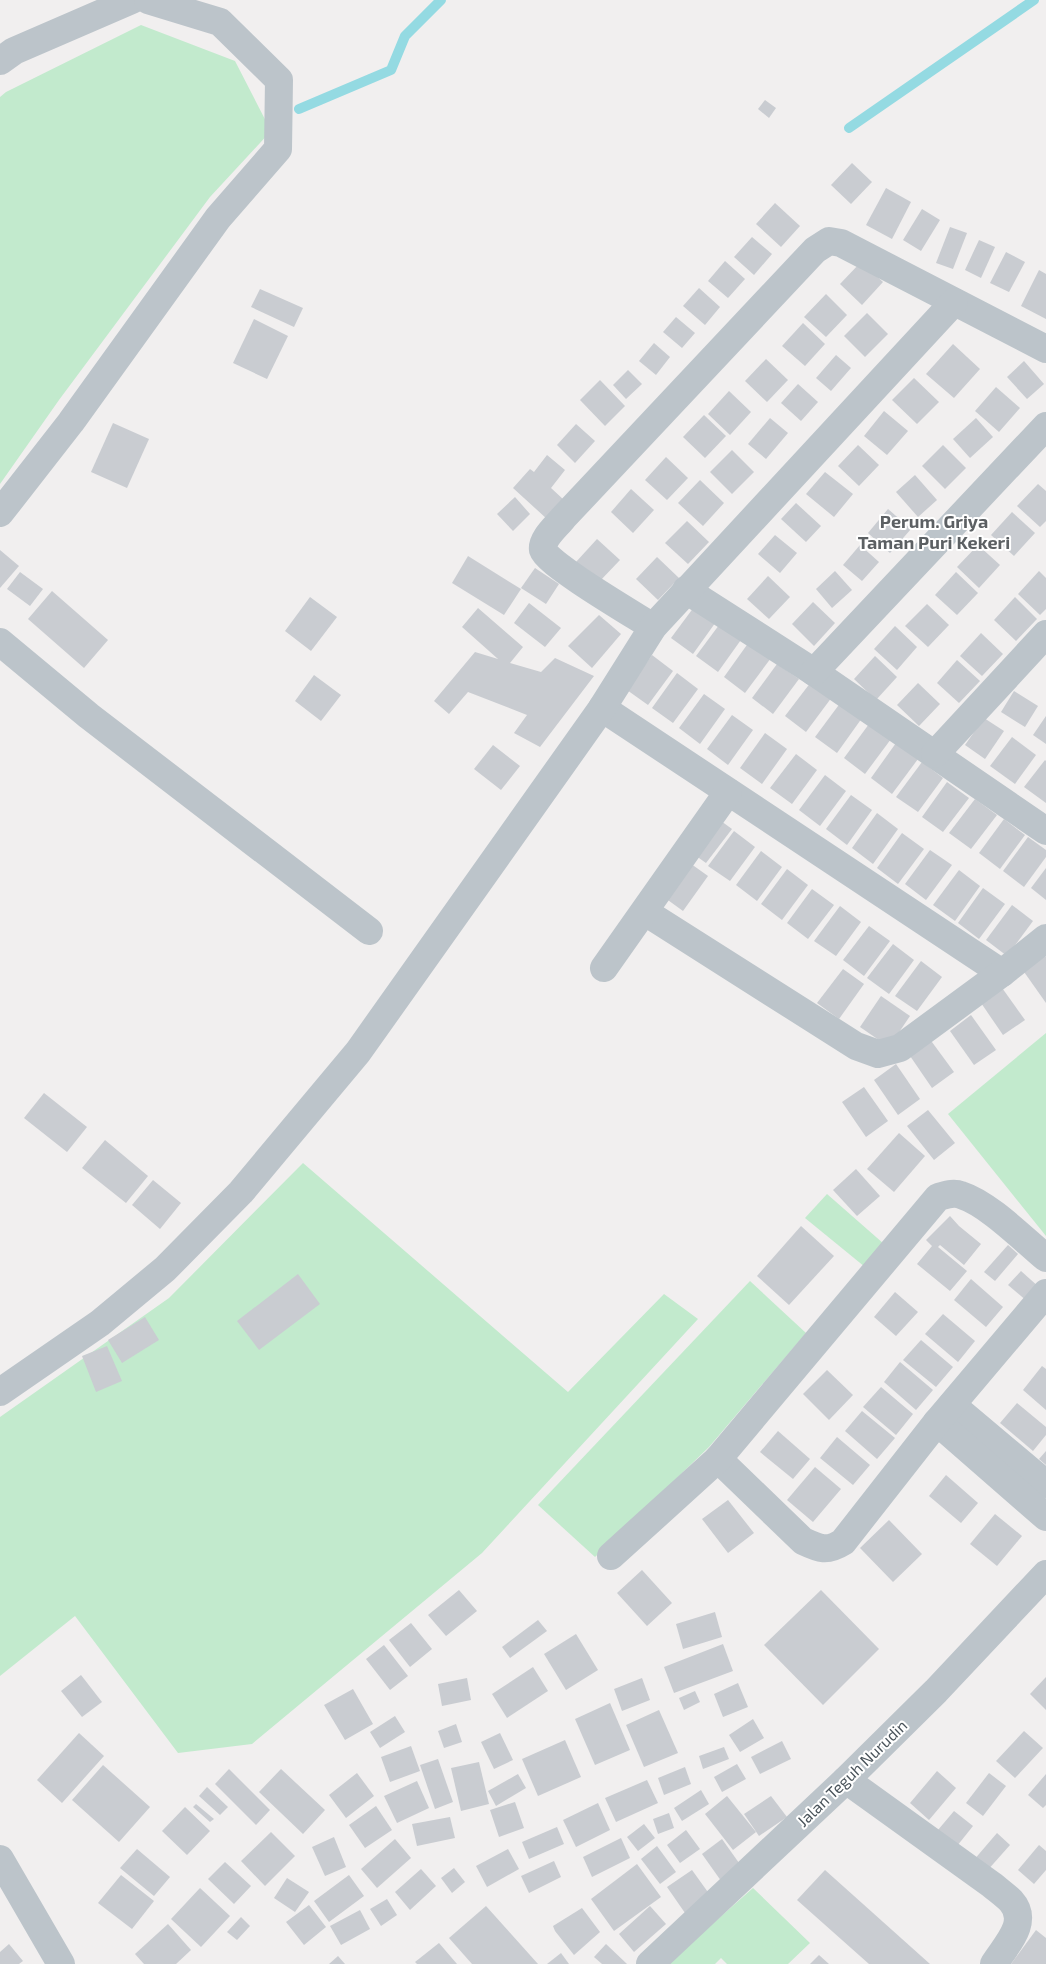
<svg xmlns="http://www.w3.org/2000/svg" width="1046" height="1964" font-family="'Exo 2',sans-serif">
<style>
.green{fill:#c2eacd}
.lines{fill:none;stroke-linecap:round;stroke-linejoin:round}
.stream{stroke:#94dae2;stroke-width:10}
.building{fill:#c9ccd1}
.minor{stroke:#bcc4ca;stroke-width:28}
.labels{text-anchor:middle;stroke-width:4;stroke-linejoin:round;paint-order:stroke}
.street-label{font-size:16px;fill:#49535a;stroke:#fff}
.neighbourhood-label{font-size:18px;font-weight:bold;fill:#5c6063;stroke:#fff}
</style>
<rect width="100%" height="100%" fill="#f1efef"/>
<g class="green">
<path d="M141,25L235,61L271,131L210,197L59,400L0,484V97L6,92Z"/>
<path d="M1046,1033V1236L948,1114Z"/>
<path d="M303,1163L568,1392L664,1294L698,1319L482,1553L252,1744L178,1753L75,1616L0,1676V1417L169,1298Z"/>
<path d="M827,1194L884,1244L865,1267L805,1218Z"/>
<path d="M750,1281L806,1333L709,1447L595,1557L538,1505Z"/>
<path d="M753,1888L810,1943L788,1964H727L721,1958L715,1964H667Z"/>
</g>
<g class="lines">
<g class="stream">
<path d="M299,109L391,70L405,36L441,0"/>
<path d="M849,128L1034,0"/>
</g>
</g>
<g class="building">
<path d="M765,100L776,108L769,118L758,109Z"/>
<path d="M852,163L872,182L851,204L831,185Z"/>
<path d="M886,188L911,202L892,239L866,225Z"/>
<path d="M775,203L800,226L781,247L756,224Z"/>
<path d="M922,209L940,220L921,251L903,240Z"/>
<path d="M950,227L967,233L953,269L936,263Z"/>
<path d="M752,237L772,254L754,275L734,257Z"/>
<path d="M979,240L995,247L981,278L965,270Z"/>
<path d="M1006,252L1025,262L1009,292L990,283Z"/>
<path d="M725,261L745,279L728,298L708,281Z"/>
<path d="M861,262L883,282L862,305L840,284Z"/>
<path d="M1039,270L1046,274V319L1021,306Z"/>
<path d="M699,288L720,307L705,325L683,306Z"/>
<path d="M260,289L303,308L294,327L251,307Z"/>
<path d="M826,294L847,315L826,337L804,317Z"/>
<path d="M867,313L888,334L865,357L844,336Z"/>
<path d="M676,317L695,333L682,348L663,332Z"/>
<path d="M254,319L288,336L267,379L233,363Z"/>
<path d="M803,323L825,344L805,366L782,346Z"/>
<path d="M654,343L670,357L656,375L639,361Z"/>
<path d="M953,344L980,369L954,398L926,374Z"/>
<path d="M836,355L851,368L831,391L816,378Z"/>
<path d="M766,359L788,380L767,402L745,381Z"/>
<path d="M1024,361L1044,384L1027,399L1007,377Z"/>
<path d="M628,370L642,384L626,399L613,385Z"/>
<path d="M914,378L939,402L917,424L892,400Z"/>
<path d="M600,380L625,406L605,426L580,400Z"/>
<path d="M798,384L818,402L801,421L781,403Z"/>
<path d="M996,387L1020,408L999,432L975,411Z"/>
<path d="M729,391L751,412L730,435L708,414Z"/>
<path d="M884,411L908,431L887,455L864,436Z"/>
<path d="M704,415L726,436L705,458L683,437Z"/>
<path d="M770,418L788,433L766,459L748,444Z"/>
<path d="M976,418L993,437L970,458L953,439Z"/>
<path d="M113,423L149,439L127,488L91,472Z"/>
<path d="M576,424L595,441L575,463L557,445Z"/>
<path d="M858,445L879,465L859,486L838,466Z"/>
<path d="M943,445L966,468L945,489L922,466Z"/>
<path d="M732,450L754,472L732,494L710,472Z"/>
<path d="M547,455L565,470L551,488L564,500L547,519L513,488L530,469L534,472Z"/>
<path d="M666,457L688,478L667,500L645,480Z"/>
<path d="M825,472L853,494L834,517L806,494Z"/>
<path d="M915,475L937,500L918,517L896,492Z"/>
<path d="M700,480L724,503L703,526L678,503Z"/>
<path d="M1038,484L1046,491V521L1040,527L1017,506Z"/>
<path d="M631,489L654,510L633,533L611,512Z"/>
<path d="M515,497L530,514L513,531L497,514Z"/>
<path d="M796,503L821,526L806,542L781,519Z"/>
<path d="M888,509L911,529L890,553L868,533Z"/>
<path d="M1012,512L1035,533L1014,556L991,535Z"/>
<path d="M687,521L709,542L688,564L665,543Z"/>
<path d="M775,535L797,553L780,573L758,554Z"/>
<path d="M597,539L620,560L598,583L576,562Z"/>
<path d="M860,545L879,562L862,581L843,565Z"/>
<path d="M978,545L1000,565L979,588L957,567Z"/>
<path d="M0,550L19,566L0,588Z"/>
<path d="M468,556L521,589L504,615L452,583Z"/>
<path d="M657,557L679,578L658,600L636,579Z"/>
<path d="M535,568L559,584L546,604L521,588Z"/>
<path d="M835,571L852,590L832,608L816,589Z"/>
<path d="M1039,571L1046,578V609L1040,615L1018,594Z"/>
<path d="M20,572L43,589L30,606L7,589Z"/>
<path d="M956,572L978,593L957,615L935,595Z"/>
<path d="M768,576L790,597L769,619L747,599Z"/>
<path d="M52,591L108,640L84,668L28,619Z"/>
<path d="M310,597L337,617L311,651L285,631Z"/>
<path d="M1015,597L1037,619L1016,641L994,620Z"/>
<path d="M813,602L835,623L814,646L792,624Z"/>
<path d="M529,603L561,628L545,647L514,623Z"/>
<path d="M697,603L718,619L693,654L671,638Z"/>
<path d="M927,604L949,625L928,647L905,626Z"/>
<path d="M478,608L523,647L510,663L541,672L555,658L594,676L540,747L514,733L527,715L468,692L449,714L434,701L475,652L498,659L462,627Z"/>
<path d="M599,615L621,634L592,668L568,646Z"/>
<path d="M722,621L743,637L718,672L696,656Z"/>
<path d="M895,626L917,647L897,670L874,649Z"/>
<path d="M981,633L1003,654L982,676L960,656Z"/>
<path d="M749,642L771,658L745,693L724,677Z"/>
<path d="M652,655L673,671L648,705L627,690Z"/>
<path d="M875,656L897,677L876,700L854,679Z"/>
<path d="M957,660L980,681L959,703L937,683Z"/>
<path d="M777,664L799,679L773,714L752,698Z"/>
<path d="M677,673L698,689L673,723L652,708Z"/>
<path d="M314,675L341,695L321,721L295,701Z"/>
<path d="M811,682L832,697L806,732L785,716Z"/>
<path d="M918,683L940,704L919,726L897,705Z"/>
<path d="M1014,691L1038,706L1025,727L1001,712Z"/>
<path d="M704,694L725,709L700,744L679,728Z"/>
<path d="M841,702L862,718L837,753L815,737Z"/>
<path d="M732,715L753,730L728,765L707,749Z"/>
<path d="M1046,716V744L1033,735Z"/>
<path d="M984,718L1004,731L985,759L965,745Z"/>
<path d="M869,724L891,739L865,774L844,758Z"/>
<path d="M765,733L787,749L762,784L740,768Z"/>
<path d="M1012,737L1036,755L1015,784L990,766Z"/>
<path d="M896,743L918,759L892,794L871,778Z"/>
<path d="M493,745L520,766L501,790L474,769Z"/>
<path d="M796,754L817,770L792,804L770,788Z"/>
<path d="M1045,760L1046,761V803L1024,787Z"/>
<path d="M922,762L943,778L918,812L896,797Z"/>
<path d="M825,775L846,791L820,826L799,810Z"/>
<path d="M947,782L969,798L943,832L922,817Z"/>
<path d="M851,795L872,810L847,845L826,829Z"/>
<path d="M975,799L997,815L971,849L949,833Z"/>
<path d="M710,813L732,829L706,863L685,848Z"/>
<path d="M877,813L898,829L873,864L852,848Z"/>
<path d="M1004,819L1025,835L1000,869L979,853Z"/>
<path d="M734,831L755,847L730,881L708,866Z"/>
<path d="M902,833L924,849L898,884L877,868Z"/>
<path d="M1028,837L1046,850V857L1024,887L1003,871Z"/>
<path d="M930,850L952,865L926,900L905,884Z"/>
<path d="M761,851L782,867L757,901L736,885Z"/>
<path d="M687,861L708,876L683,911L661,895Z"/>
<path d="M1046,868V900L1031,888Z"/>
<path d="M787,869L808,885L782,920L761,904Z"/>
<path d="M959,870L980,886L955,921L933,905Z"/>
<path d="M983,888L1005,904L979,939L958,923Z"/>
<path d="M812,889L834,905L808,939L787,923Z"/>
<path d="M1012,905L1033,921L1007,956L986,940Z"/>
<path d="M840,906L861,922L836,956L814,941Z"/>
<path d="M869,926L890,941L864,976L843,960Z"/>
<path d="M893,944L914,960L889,994L867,978Z"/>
<path d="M1044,954L1046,957V1003L1022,969Z"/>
<path d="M921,961L942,977L917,1011L895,996Z"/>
<path d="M843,969L864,984L839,1019L817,1003Z"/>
<path d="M1000,985L1025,1020L1003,1035L979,1000Z"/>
<path d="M881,996L910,1016L889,1047L860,1027Z"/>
<path d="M971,1015L996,1050L974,1065L950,1031Z"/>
<path d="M929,1038L954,1072L932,1088L908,1053Z"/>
<path d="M896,1064L920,1099L898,1115L874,1080Z"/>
<path d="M864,1087L888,1121L866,1137L842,1102Z"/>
<path d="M44,1093L87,1127L67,1152L24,1118Z"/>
<path d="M928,1110L955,1143L934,1160L907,1126Z"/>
<path d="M899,1133L925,1156L894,1192L867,1169Z"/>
<path d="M105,1140L148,1176L126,1203L82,1168Z"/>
<path d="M856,1169L880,1196L857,1216L833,1190Z"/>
<path d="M153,1180L181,1203L160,1229L132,1205Z"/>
<path d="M950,1216L959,1226L981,1244L964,1265L940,1245L938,1247L967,1271L950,1291L917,1264L932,1246L926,1240Z"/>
<path d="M801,1226L834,1256L789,1305L757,1276Z"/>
<path d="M1008,1245L1018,1254L995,1281L984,1272Z"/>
<path d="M1021,1271L1040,1288L1028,1302L1008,1285Z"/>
<path d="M298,1274L320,1304L259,1350L237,1321Z"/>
<path d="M971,1279L1003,1307L986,1327L954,1300Z"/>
<path d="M895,1292L918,1312L896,1336L874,1317Z"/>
<path d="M943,1314L975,1341L958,1362L925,1334Z"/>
<path d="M145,1317L159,1340L122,1363L108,1340Z"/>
<path d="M921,1340L953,1367L936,1387L903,1360Z"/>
<path d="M107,1346L122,1381L96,1392L82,1356Z"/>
<path d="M900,1362L933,1390L916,1410L884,1382Z"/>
<path d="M1042,1366L1046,1369V1410L1023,1390Z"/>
<path d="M827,1370L853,1395L829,1420L803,1394Z"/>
<path d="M881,1387L913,1414L896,1435L863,1407Z"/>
<path d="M1017,1403L1046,1427V1435L1033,1451L1000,1423Z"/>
<path d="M862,1411L895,1438L877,1459L845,1431Z"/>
<path d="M778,1431L810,1459L793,1479L760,1452Z"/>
<path d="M837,1437L870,1465L853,1485L820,1458Z"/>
<path d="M1046,1451V1465L1039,1459Z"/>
<path d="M815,1467L841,1489L813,1522L787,1500Z"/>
<path d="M946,1475L978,1503L961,1523L929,1496Z"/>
<path d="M728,1500L754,1533L728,1553L702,1519Z"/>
<path d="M995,1514L1022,1536L997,1566L970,1544Z"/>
<path d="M889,1520L922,1554L893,1582L860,1548Z"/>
<path d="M642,1570L672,1603L647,1626L617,1593Z"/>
<path d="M459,1590L477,1611L446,1636L428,1615Z"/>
<path d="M821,1590L879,1649L823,1705L764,1645Z"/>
<path d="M715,1612L722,1637L683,1649L676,1624Z"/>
<path d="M538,1620L547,1631L510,1658L502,1647Z"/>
<path d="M411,1623L432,1649L410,1667L389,1640Z"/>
<path d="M576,1634L598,1670L566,1690L544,1654Z"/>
<path d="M723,1644L733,1671L674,1693L664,1667Z"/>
<path d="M384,1645L408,1676L390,1690L366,1659Z"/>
<path d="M533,1667L548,1691L507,1718L492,1694Z"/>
<path d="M81,1675L102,1702L82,1717L61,1691Z"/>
<path d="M1046,1677V1710L1030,1694Z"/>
<path d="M467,1678L471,1700L442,1706L438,1684Z"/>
<path d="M642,1678L650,1700L622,1711L614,1689Z"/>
<path d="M738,1683L748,1707L723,1717L714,1694Z"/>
<path d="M353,1689L373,1724L345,1740L324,1705Z"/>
<path d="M695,1691L700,1702L684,1710L679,1698Z"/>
<path d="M610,1703L630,1750L595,1765L575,1719Z"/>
<path d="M659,1710L678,1753L644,1767L626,1725Z"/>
<path d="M395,1716L405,1732L380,1748L370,1732Z"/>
<path d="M753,1719L764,1738L740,1752L729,1735Z"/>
<path d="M456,1724L462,1742L444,1748L438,1731Z"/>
<path d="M1024,1731L1043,1748L1015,1778L996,1761Z"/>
<path d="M79,1733L104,1756L62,1803L37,1780Z"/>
<path d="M500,1733L513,1760L494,1769L481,1742Z"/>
<path d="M565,1740L581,1777L538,1796L522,1759Z"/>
<path d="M782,1741L791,1759L760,1774L751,1757Z"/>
<path d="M411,1746L420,1771L390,1782L381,1757Z"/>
<path d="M724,1747L729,1759L703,1769L699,1756Z"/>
<path d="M438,1759L453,1802L435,1809L420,1765Z"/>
<path d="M479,1762L489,1804L461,1811L451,1768Z"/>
<path d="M737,1764L746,1779L722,1792L714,1777Z"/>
<path d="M103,1765L150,1807L119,1842L72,1800Z"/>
<path d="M685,1767L691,1784L664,1795L658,1778Z"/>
<path d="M229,1769L270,1810L256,1825L215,1784Z"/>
<path d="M281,1769L325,1810L303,1834L259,1792Z"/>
<path d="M937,1771L956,1788L929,1820L910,1803Z"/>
<path d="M357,1773L374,1796L346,1818L329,1795Z"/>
<path d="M989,1773L1006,1786L983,1816L966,1803Z"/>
<path d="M518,1774L526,1788L496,1806L488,1791Z"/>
<path d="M1046,1774V1805L1043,1808L1028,1795Z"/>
<path d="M647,1780L658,1803L616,1822L605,1798Z"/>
<path d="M417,1781L429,1808L397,1823L384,1796Z"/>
<path d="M207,1787L228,1807L220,1815L199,1796Z"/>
<path d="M701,1790L709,1804L682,1821L674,1808Z"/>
<path d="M727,1796L756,1832L733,1850L705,1814Z"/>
<path d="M771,1796L787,1817L759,1836L744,1814Z"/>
<path d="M515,1802L524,1828L499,1837L490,1810Z"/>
<path d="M598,1803L610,1830L576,1847L563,1820Z"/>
<path d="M196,1804L214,1819L210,1822L193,1807Z"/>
<path d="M376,1806L392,1830L365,1848L349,1825Z"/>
<path d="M185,1807L210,1831L187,1855L162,1831Z"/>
<path d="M954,1811L973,1826L957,1846L938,1830Z"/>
<path d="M669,1813L674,1828L658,1834L653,1819Z"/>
<path d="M450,1817L455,1838L417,1846L412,1824Z"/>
<path d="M644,1824L655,1838L638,1851L627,1837Z"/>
<path d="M557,1827L564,1844L529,1859L522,1842Z"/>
<path d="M686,1830L700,1849L680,1863L667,1845Z"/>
<path d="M271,1832L295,1856L265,1886L241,1861Z"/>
<path d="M997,1833L1010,1845L986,1872L973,1861Z"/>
<path d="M334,1837L346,1867L325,1876L312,1847Z"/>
<path d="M621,1838L630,1858L592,1877L583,1857Z"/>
<path d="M395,1839L411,1858L377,1888L361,1869Z"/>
<path d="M722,1839L744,1870L724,1885L702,1854Z"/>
<path d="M1039,1845L1046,1851V1870L1034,1884L1018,1870Z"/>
<path d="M657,1846L676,1872L660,1884L641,1859Z"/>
<path d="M137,1849L170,1877L154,1896L120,1868Z"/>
<path d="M508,1849L519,1869L487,1887L476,1866Z"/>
<path d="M554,1861L561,1877L529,1893L521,1876Z"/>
<path d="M225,1862L251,1886L234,1904L208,1879Z"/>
<path d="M637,1864L661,1897L614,1931L591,1899Z"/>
<path d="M454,1868L465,1882L452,1893L441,1878Z"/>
<path d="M421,1869L436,1886L410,1910L395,1892Z"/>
<path d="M692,1870L710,1895L685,1913L667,1887Z"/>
<path d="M825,1870L930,1964H869L797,1900Z"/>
<path d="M121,1875L154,1901L132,1929L98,1903Z"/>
<path d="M349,1875L364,1896L329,1922L314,1901Z"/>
<path d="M287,1878L309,1892L295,1912L274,1898Z"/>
<path d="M200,1888L230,1916L201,1947L171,1919Z"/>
<path d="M387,1899L397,1915L381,1926L370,1909Z"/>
<path d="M309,1905L326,1927L304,1945L286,1922Z"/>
<path d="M486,1906L538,1964H472L449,1938Z"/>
<path d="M650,1906L666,1924L634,1952L619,1934Z"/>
<path d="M582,1908L600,1932L574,1955L555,1931L553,1926Z"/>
<path d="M360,1910L370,1929L341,1945L330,1926Z"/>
<path d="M241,1917L250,1926L237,1940L227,1932Z"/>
<path d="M168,1924L191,1950L176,1964H144L135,1954Z"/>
<path d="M1036,1930L1046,1938V1964H1011Z"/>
<path d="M439,1943L457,1964H417L415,1962Z"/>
<path d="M9,1944L23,1961L19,1964H0V1952Z"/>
<path d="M606,1944L627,1964H602L594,1957Z"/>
<path d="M561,1953L569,1964H547Z"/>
<path d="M819,1955L829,1964H810Z"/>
<path d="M338,1956L345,1964H329Z"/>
</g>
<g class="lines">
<g class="minor">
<path d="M0,61L14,51L132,0"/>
<path d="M0,513L71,422L218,218L278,149L279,80L220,22L148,0"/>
<path d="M686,590L814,672L1046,831"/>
<path d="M653,627C636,616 547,564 543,550C541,539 557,526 563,518L815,250L829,241L841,243L1046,349"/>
<path d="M0,642L89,716L369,931"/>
<path d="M814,672L1046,426"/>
<path d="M602,708L1002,973"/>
<path d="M935,754L1046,634"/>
<path d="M645,912L856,1046L878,1054L900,1048L1002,973L1046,938"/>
<path d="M604,968L728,792"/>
<path d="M0,1392L100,1323L165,1269L241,1192L358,1052L602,708L653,627L954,302"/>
<path d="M952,1405L1046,1484"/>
<path d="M937,1422L1046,1517"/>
<path d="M718,1459L803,1541C820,1549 827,1552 843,1542L937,1422L1046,1293"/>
<path d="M611,1556L718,1459L938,1197C946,1195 953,1192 961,1195C989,1204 1023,1239 1046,1258"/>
<path d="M846,1780L992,1885C998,1890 1005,1895 1011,1901C1030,1922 1006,1945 994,1964"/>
<path d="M0,1859L61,1964"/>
<path d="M650,1964L846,1780L936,1691L1046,1574"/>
</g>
</g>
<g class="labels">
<g class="street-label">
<text transform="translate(852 1773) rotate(-44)" y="6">Jalan Teguh Nurudin</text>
</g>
<g class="neighbourhood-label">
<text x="934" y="528">Perum. Griya<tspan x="934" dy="21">Taman Puri Kekeri</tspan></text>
</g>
</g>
</svg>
